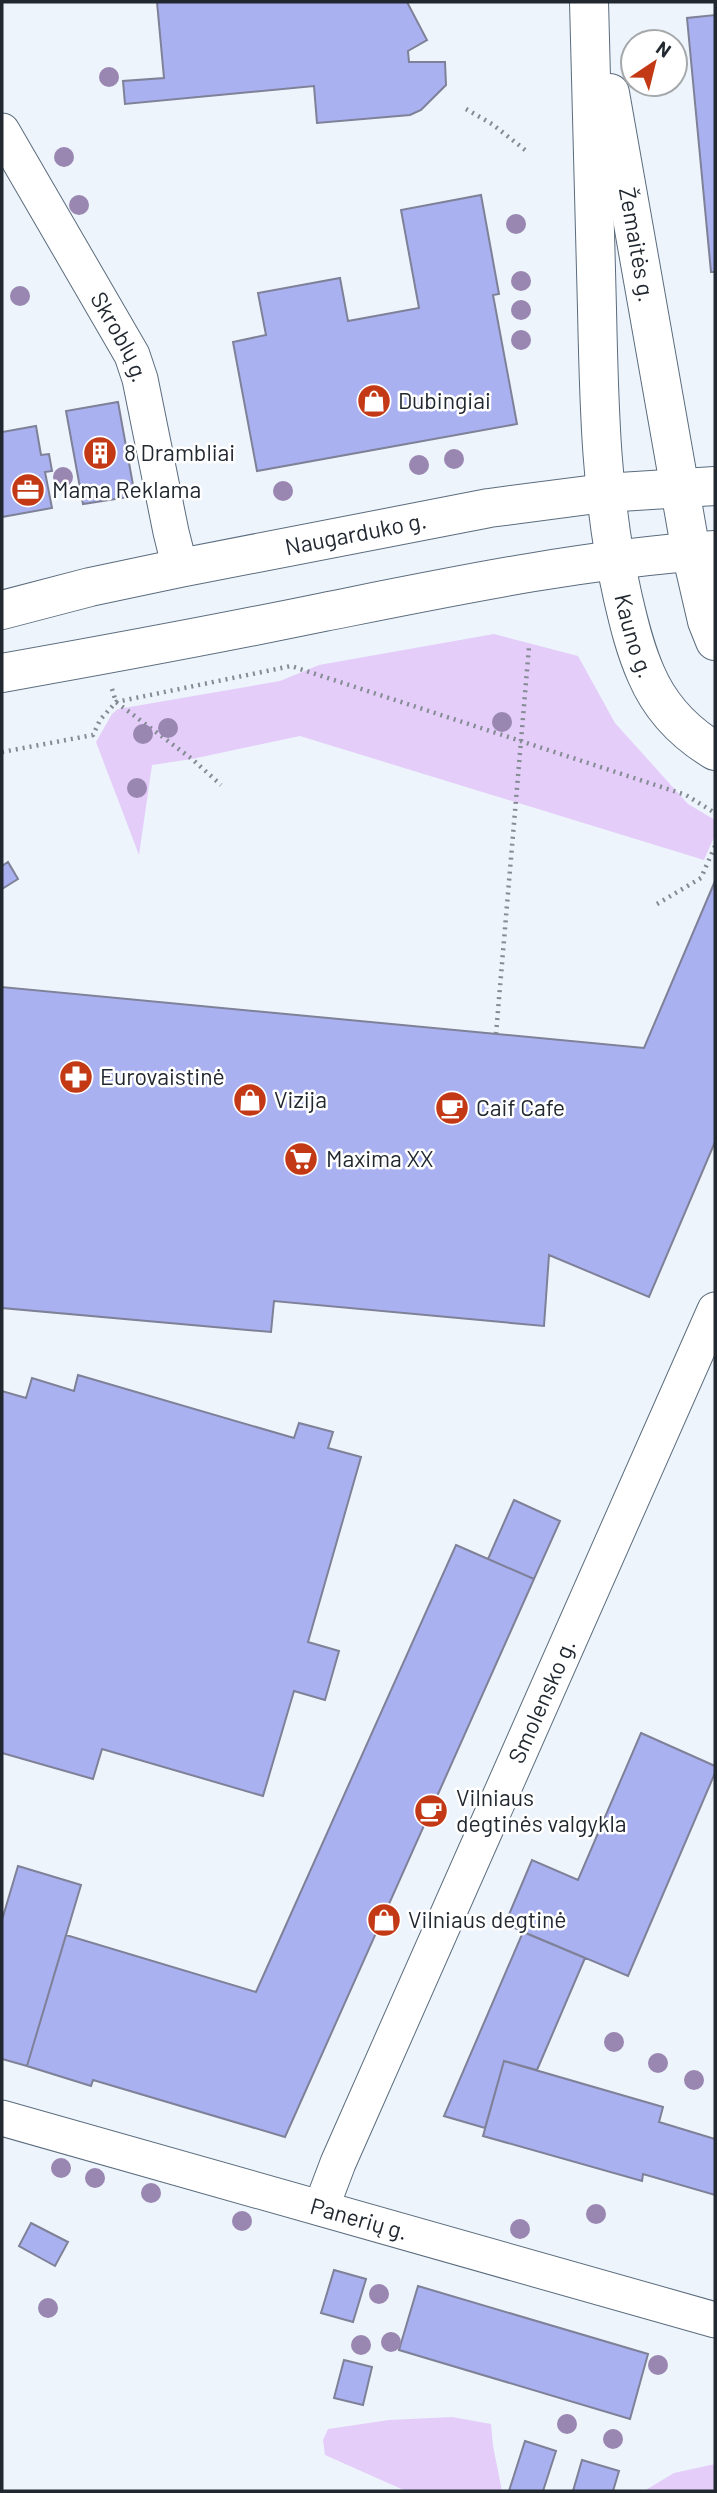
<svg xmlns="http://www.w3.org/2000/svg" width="717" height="2493" font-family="Barlow,sans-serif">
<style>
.green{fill:#e4cdf9}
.building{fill:#aab1f1;stroke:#7e8197;stroke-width:2}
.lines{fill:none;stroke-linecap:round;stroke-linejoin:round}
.minor-casing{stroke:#5b6c7d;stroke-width:37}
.secondary-casing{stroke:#5b6c7d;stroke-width:40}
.primary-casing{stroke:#5b6c7d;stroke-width:40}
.path{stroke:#848b93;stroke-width:4.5;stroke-dasharray:2 5;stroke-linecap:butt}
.minor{stroke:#fff;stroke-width:35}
.secondary{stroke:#fff;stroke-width:38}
.primary{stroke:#fff;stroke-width:38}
.tree{fill:#9986b1}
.labels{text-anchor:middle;stroke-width:5;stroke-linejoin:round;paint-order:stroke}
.street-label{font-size:23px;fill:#212830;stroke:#fff}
.poi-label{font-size:23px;fill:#212830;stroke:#fff;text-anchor:start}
</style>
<rect width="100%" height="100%" fill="#edf4fc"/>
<path class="green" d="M 494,634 L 578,656 L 615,723 L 688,804 L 715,820 L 715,835 L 704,860 L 300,736 L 192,759 L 152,765 L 139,855 L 96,742 L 112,714 L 118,709 L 280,681 L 319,665 Z
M 452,2417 L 491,2424 L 493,2446 L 502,2491 L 406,2491 L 325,2455 L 323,2440 L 328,2429 L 389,2420 Z
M 715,2464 L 715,2491 L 644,2491 L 674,2473 Z"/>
<path class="building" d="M 157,2 L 407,2 L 427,40 L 408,51 L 409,62 L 445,62 L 446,85 L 421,110 L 410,115 L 317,123 L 314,86 L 125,104 L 123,81 L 164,78 Z
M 715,15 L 715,272 L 711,272 L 687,18 Z
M 481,195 L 499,294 L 493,295 L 517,424 L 257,471 L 233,342 L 266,335 L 258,293 L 340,278 L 348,321 L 419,308 L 401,210 Z
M 118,402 L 135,496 L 83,504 L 66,411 Z
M 36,426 L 41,455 L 49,454 L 52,471 L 45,472 L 52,508 L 2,517 L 2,432 Z
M 8,862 L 18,879 L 2,889 L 2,866 Z
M 715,881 L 715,1142 L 649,1297 L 549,1255 L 544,1326 L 274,1301 L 271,1332 L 2,1308 L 2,987 L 644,1048 Z
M 78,1375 L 294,1438 L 299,1423 L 333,1432 L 328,1448 L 361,1457 L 308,1642 L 339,1651 L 325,1700 L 294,1691 L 263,1796 L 102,1749 L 93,1779 L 2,1753 L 2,1391 L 26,1398 L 32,1378 L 74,1391 Z
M 514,1500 L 560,1521 L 534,1579 L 488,1559 Z
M 456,1545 L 534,1579 L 285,2137 L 93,2080 L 91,2086 L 27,2066 L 66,1935 L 256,1992 Z
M 641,1733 L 715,1766 L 715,1773 L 628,1976 L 505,1924 L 532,1860 L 578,1880 Z
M 18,1866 L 81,1885 L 27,2066 L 2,2059 L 2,1920 Z
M 523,1932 L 585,1958 L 537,2070 L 504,2061 L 485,2128 L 444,2116 Z
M 504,2061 L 663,2107 L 659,2122 L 715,2139 L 715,2195 L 643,2174 L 642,2181 L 483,2136 Z
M 31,2223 L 68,2242 L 55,2266 L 19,2246 Z
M 334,2270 L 366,2279 L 353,2322 L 321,2313 Z
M 418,2286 L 648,2354 L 630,2419 L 399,2350 Z
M 344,2360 L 372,2367 L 363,2405 L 334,2398 Z
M 525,2441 L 556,2451 L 543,2491 L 509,2491 Z
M 582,2460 L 619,2471 L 613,2491 L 573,2491 Z"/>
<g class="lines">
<g class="minor-casing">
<g id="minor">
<path id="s1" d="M 2,131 L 132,355 L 140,379 L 171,532 L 180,568"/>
<path id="s2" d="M 2,2118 L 715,2320"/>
<path id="s3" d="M 321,2208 L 338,2163 L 715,1310"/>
</g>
</g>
<g class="secondary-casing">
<g id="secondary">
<path id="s4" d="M 2,610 L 90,587 L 180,568 L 489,508 L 604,493 L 715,486"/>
<path d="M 2,673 C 109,654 217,634 324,612 C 454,586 583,559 715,550"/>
</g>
</g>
<g class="primary-casing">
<g id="primary">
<path id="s5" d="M 589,2 C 592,104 594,206 597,309 C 599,406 601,502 623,598 C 629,624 635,649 646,674 C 660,707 685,733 715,751"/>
<path id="s6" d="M 610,93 L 691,552 L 707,621 L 715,641"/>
</g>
</g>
<path class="path" d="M 466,109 L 492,124 L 529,153
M 112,689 L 116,702 L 192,759 L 221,785
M 2,752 L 93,735 L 100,720 L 116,702 L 291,666 L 686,795 L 715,813
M 657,904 L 701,878 L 715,846
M 496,1034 L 529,647"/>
<use href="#minor" class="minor"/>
<use href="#secondary" class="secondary"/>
<use href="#primary" class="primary"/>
</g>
<g class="tree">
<circle cx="109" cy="77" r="10"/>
<circle cx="64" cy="157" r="10"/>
<circle cx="79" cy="205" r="10"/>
<circle cx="516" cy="224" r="10"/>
<circle cx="521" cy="281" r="10"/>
<circle cx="20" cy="296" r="10"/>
<circle cx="521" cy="310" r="10"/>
<circle cx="521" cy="340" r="10"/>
<circle cx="454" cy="459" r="10"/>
<circle cx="419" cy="465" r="10"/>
<circle cx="63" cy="477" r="10"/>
<circle cx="283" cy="491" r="10"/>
<circle cx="502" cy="722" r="10"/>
<circle cx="168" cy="728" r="10"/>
<circle cx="143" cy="734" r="10"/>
<circle cx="137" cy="788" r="10"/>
<circle cx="614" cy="2042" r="10"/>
<circle cx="658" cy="2063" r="10"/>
<circle cx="694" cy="2080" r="10"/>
<circle cx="61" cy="2168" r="10"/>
<circle cx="95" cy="2178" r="10"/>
<circle cx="151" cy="2193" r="10"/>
<circle cx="596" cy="2214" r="10"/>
<circle cx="242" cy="2221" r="10"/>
<circle cx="520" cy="2229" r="10"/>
<circle cx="379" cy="2294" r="10"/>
<circle cx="48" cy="2308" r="10"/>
<circle cx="391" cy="2342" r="10"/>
<circle cx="361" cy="2345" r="10"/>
<circle cx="658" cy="2365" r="10"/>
<circle cx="567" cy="2424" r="10"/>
<circle cx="613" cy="2439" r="10"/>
</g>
<defs>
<g id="shop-disc" transform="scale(1.75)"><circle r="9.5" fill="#c33916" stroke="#fff"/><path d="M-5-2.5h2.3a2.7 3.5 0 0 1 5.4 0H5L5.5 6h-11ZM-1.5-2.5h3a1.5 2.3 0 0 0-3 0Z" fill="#fff"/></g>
<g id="building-disc" transform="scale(1.75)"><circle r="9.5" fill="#c33916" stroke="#fff"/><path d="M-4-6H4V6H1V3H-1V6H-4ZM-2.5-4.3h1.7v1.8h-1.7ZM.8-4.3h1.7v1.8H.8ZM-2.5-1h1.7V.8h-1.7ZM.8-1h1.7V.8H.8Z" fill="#fff"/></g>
<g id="office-disc" transform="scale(1.75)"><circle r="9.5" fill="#c33916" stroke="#fff"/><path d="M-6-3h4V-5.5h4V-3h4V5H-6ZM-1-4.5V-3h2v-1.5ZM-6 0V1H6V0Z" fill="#fff"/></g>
<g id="pharmacy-disc" transform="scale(1.75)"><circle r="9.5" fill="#c33916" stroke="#fff"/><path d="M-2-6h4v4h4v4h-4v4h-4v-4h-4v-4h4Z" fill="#fff"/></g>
<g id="cafe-disc" transform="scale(1.75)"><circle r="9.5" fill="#c33916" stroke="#fff"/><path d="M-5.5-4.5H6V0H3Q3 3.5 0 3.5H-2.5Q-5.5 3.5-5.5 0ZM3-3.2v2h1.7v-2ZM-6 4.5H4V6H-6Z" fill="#fff"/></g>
<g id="supermarket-disc" transform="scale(1.75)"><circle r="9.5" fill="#c33916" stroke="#fff"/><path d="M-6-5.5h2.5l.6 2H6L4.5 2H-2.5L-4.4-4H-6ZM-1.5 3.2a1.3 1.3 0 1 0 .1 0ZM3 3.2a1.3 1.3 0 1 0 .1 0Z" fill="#fff"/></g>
</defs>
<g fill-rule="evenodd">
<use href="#shop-disc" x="374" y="401"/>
<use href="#building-disc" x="100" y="453"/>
<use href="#office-disc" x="28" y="490"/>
<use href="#pharmacy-disc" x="76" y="1077"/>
<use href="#shop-disc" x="250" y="1100"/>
<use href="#cafe-disc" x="452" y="1108"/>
<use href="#supermarket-disc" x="301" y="1159"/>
<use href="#cafe-disc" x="431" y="1811"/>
<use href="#shop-disc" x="384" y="1920"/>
</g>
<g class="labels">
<g class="street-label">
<text dy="8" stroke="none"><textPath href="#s6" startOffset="154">Žemaitės g.</textPath></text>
<text dy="8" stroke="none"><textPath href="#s1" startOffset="238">Skroblų g.</textPath></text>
<text dy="8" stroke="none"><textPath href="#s4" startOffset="362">Naugarduko g.</textPath></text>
<text dy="8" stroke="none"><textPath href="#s5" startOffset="637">Kauno g.</textPath></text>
<text dy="8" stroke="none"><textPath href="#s3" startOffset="553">Smolensko g.</textPath></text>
<text dy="8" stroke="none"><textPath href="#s2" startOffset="371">Panerių g.</textPath></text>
</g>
<g class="poi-label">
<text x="398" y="409">Dubingiai</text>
<text x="124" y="461">8 Drambliai</text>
<text x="52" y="498">Mama Reklama</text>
<text x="100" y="1085">Eurovaistinė</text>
<text x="274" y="1108">Vizija</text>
<text x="476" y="1116">Caif Cafe</text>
<text x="326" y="1167">Maxima XX</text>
<text x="456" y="1806">Vilniaus<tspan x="456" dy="26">degtinės valgykla</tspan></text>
<text x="408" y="1928">Vilniaus degtinė</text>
</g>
</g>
<rect width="717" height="2493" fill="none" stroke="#212830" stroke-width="7"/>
<g transform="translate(654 63) rotate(35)"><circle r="33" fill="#ffffff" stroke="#a6a9ac" stroke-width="2"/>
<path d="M0-5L12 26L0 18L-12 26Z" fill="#c33916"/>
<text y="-10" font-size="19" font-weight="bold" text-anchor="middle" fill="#212830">N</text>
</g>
</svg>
